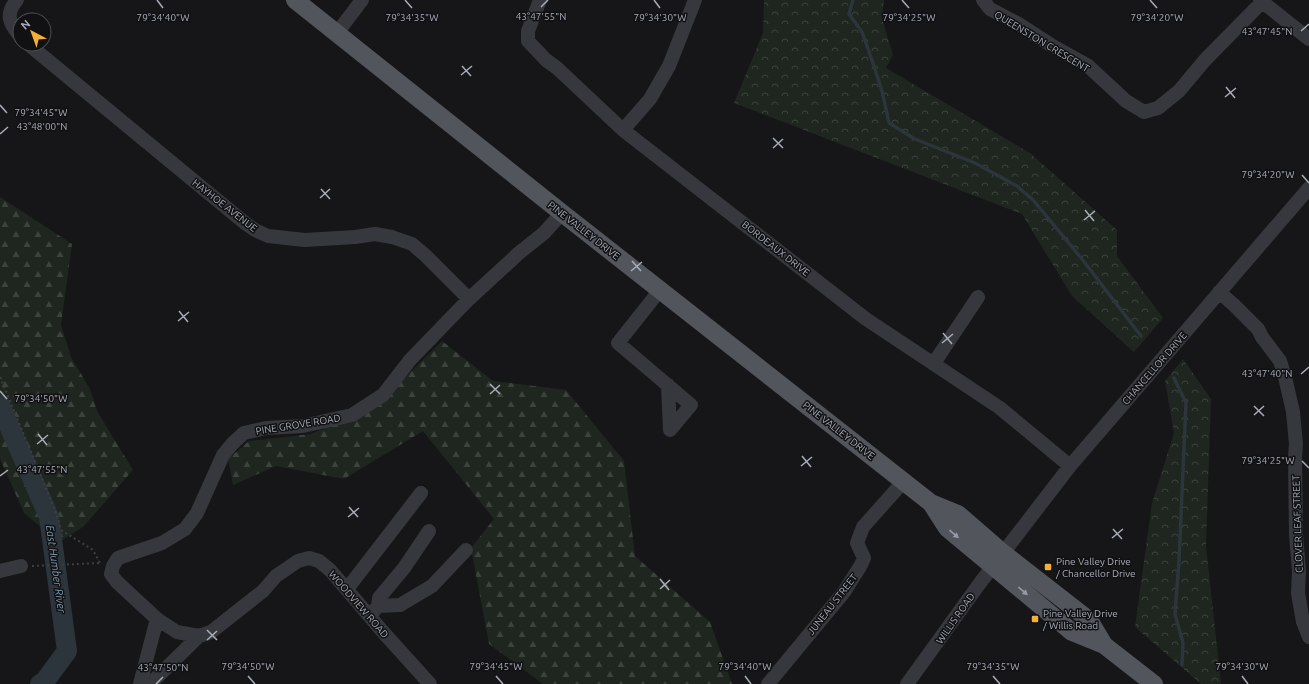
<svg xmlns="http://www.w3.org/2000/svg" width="1309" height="684" font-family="Ubuntu,sans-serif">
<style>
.forest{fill:url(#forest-firs)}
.park{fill:url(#park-crowns)}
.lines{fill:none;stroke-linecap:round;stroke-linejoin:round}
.stream{stroke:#2c353c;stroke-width:3.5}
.river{stroke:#2c353c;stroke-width:20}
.path{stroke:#3d3f44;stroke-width:2;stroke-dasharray:2 3;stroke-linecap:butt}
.minor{stroke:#37383d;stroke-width:14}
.major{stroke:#53555c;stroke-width:18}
.oneway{fill:#979ba6}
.ticks{fill:none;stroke:#a8adb8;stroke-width:1.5}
.poi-dot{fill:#f2b134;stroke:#111113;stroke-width:1.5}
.labels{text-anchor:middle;stroke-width:3;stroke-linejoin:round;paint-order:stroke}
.street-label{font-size:10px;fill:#a8adb8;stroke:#111113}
.poi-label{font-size:10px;fill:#a8adb8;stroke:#111113;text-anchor:start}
.water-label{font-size:11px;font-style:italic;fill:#7f9bb3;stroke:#111113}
.ticks-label{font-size:10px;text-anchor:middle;fill:#a8adb8;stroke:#111113;stroke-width:3;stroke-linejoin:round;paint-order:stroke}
</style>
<defs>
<pattern id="forest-firs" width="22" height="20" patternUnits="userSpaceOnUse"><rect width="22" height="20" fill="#1e261f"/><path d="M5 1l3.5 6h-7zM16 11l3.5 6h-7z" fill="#3c433d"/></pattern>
<pattern id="park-crowns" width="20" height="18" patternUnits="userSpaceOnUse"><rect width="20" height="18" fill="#1e261f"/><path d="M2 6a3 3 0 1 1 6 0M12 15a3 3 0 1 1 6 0" fill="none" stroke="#3c433d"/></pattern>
</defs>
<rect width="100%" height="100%" fill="#161618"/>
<path class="forest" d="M 0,197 L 72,244 L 61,325 L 71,357 L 90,389 L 97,411 L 133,470 L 83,527 L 59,542 L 24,513 L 0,459 Z
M 442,341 L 493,381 L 566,390 L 624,461 L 635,556 L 710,622 L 732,684 L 543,684 L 489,644 L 471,548 L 494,519 L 423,431 L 344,479 L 276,466 L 233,485 L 228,459 L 249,441 L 311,434 L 377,405 Z"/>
<path class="park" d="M 764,0 L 884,0 L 882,18 L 893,55 L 886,68 L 1030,153 L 1117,230 L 1117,256 L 1163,318 L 1134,352 L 1072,296 L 1022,214 L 734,103 L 763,33 Z
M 1183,359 L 1211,399 L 1206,546 L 1221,684 L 1201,684 L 1135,627 L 1152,503 L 1174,433 L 1165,381 Z"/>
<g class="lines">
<path class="stream" d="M 853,0 L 849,14 L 862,32 L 874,66 L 882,91 L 889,123 L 915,139 L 975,163 L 1017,186 L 1033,200 L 1082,259 L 1141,336
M 1174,378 L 1186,403 L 1179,561 L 1175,614 L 1183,643 L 1182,665"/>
<path class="river" d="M 0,405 L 49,517 L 67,651 L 45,681 L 40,684"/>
<path class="path" d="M 0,377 L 55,510 L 61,530 L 93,550 L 100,563
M 32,566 L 100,563"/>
<path class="minor" d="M 17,0 C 5,14 9,23 20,36
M 540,0 L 528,31 L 528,41 L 546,60 L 557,68 L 623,130 L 866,319 L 1000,408 L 1070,466
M 983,0 L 990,9 L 1017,23 L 1051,45 L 1087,65 L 1126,101 L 1144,112 L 1158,108 L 1179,91 L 1205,60 L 1262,2
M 1260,0 L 1309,39
M 337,33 L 362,0
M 28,44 L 245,223 L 255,230 L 268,236 L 305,240 L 355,237 L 375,234 L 392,237 L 412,244 L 425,255 L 469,299
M 623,130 L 650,99 L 669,66 L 695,0
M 660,290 L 618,343 L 691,405 L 670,430 L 668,385
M 1219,292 L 1234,305 L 1258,329 L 1262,337 L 1280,361 L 1285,377 L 1293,412 L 1296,444 L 1295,458 L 1296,534 L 1299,571 L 1298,593 L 1303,622 L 1309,637
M 934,363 L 978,297
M 0,571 L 21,566
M 347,589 L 421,493
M 378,606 L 400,605 L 432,586 L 466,550
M 373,612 L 378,606 L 379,598 L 404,568 L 429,531
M 140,684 L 157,619
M 150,684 L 199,636
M 430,684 L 383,632 L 330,570 L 319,561 L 309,558 L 298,561 L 276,576 L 263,591 L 211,632 L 199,636 L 177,632 L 157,619 L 117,582 L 111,574 L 113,566 L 118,558 L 162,543 L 185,529 L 197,513 L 223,455 L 233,443 L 244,433 L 266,428 L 303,426 L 352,415 L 383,395 L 410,360 L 469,299 L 519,253 L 544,233 L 562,213
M 768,684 L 844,592 L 861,565 L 864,558 L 857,543 L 863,527 L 904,481
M 907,684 L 980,583 L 1070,466 L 1309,188"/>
<path class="major" d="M 295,0 L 562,213 L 931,503 L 958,514 L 1003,553 L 1089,620 L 1104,645
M 931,503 L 947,528 L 1072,632 L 1104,645 L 1154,684"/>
</g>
<defs><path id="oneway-solid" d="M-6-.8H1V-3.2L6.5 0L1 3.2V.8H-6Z"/></defs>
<g class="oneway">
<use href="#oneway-solid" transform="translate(954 534) rotate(40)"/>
<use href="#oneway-solid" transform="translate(1023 591) rotate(40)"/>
</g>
<path class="ticks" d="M 157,0 L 163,8M 405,0 L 412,8M 654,0 L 660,8M 902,0 L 909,8M 1150,0 L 1157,8M 541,7 L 548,0M 1301,31 L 1309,24M 462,66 L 471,76M 461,75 L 472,66M 1226,87 L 1235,98M 1225,97 L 1236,88M 0,105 L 7,113M 0,134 L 8,127M 773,138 L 783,148M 773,148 L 783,139M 1302,175 L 1309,183M 321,189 L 330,199M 320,198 L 330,189M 1085,210 L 1094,221M 1084,220 L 1095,211M 632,261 L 641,271M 631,271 L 642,262M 179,311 L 188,322M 178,321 L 189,312M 943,333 L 952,344M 942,343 L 953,334M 1301,374 L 1309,367M 490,384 L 500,394M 0,391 L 7,399M 490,394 L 500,385M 1254,406 L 1264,416M 1254,415 L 1264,406M 38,434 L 47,445M 37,444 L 48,435M 802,456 L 811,467M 1302,461 L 1309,468M 801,466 L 812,457M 0,476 L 8,470M 349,507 L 358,517M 348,517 L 359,508M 1113,529 L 1122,539M 1112,538 L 1123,529M 660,579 L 669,590M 660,589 L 670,580M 207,630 L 217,640M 207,640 L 217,631M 248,676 L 255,684M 496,676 L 503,684M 745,676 L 751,684M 993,676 L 1000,684M 1242,676 L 1248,684M 156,684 L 163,677"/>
<g class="poi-dot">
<rect x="1044" y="563" width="8" height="8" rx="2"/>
<rect x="1031" y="615" width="8" height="8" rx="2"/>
</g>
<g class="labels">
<g class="street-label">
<text transform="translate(1042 41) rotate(31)" y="4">QUEENSTON CRESCENT</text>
<text transform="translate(225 205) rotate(38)" y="4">HAYHOE AVENUE</text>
<text transform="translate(584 230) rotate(38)" y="4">PINE VALLEY DRIVE</text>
<text transform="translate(776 248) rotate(38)" y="4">BORDEAUX DRIVE</text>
<text transform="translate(1154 368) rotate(-49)" y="4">CHANCELLOR DRIVE</text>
<text transform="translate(298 424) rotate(-9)" y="4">PINE GROVE ROAD</text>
<text transform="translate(839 430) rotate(38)" y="4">PINE VALLEY DRIVE</text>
<text transform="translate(1297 524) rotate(-92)" y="4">CLOVER LEAF STREET</text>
<text transform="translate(359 604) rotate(49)" y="4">WOODVIEW ROAD</text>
<text transform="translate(832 604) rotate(-52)" y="4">JUNEAU STREET</text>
<text transform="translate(955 618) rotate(-55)" y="4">WILLIS ROAD</text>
</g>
<g class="poi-label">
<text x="1056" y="565">Pine Valley Drive<tspan x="1056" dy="12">/ Chancellor Drive</tspan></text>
<text x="1043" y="617">Pine Valley Drive<tspan x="1043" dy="12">/ Willis Road</tspan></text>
</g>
<g class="water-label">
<text transform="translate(56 569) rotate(82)" y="4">East Humber River</text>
</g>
</g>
<g class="ticks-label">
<text x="541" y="20">43°47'55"N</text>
<text x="1157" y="21">79°34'20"W</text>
<text x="163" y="21">79°34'40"W</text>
<text x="412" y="21">79°34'35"W</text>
<text x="660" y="21">79°34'30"W</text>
<text x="909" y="21">79°34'25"W</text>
<text x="1267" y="35">43°47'45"N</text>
<text x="41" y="116">79°34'45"W</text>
<text x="42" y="130">43°48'00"N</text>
<text x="1268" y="178">79°34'20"W</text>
<text x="1267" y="377">43°47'40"N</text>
<text x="41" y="402">79°34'50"W</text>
<text x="1268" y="464">79°34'25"W</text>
<text x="42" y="473">43°47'55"N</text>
<text x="248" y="670">79°34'50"W</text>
<text x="496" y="670">79°34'45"W</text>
<text x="745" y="670">79°34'40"W</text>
<text x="993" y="670">79°34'35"W</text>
<text x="1242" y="670">79°34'30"W</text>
<text x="163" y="671">43°47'50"N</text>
</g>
<g transform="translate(32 32) rotate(319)"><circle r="19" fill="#111113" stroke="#4d4f55"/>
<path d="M0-3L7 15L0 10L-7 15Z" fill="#f2b134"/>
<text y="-6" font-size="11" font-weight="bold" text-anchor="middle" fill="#a8adb8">N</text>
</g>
</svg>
